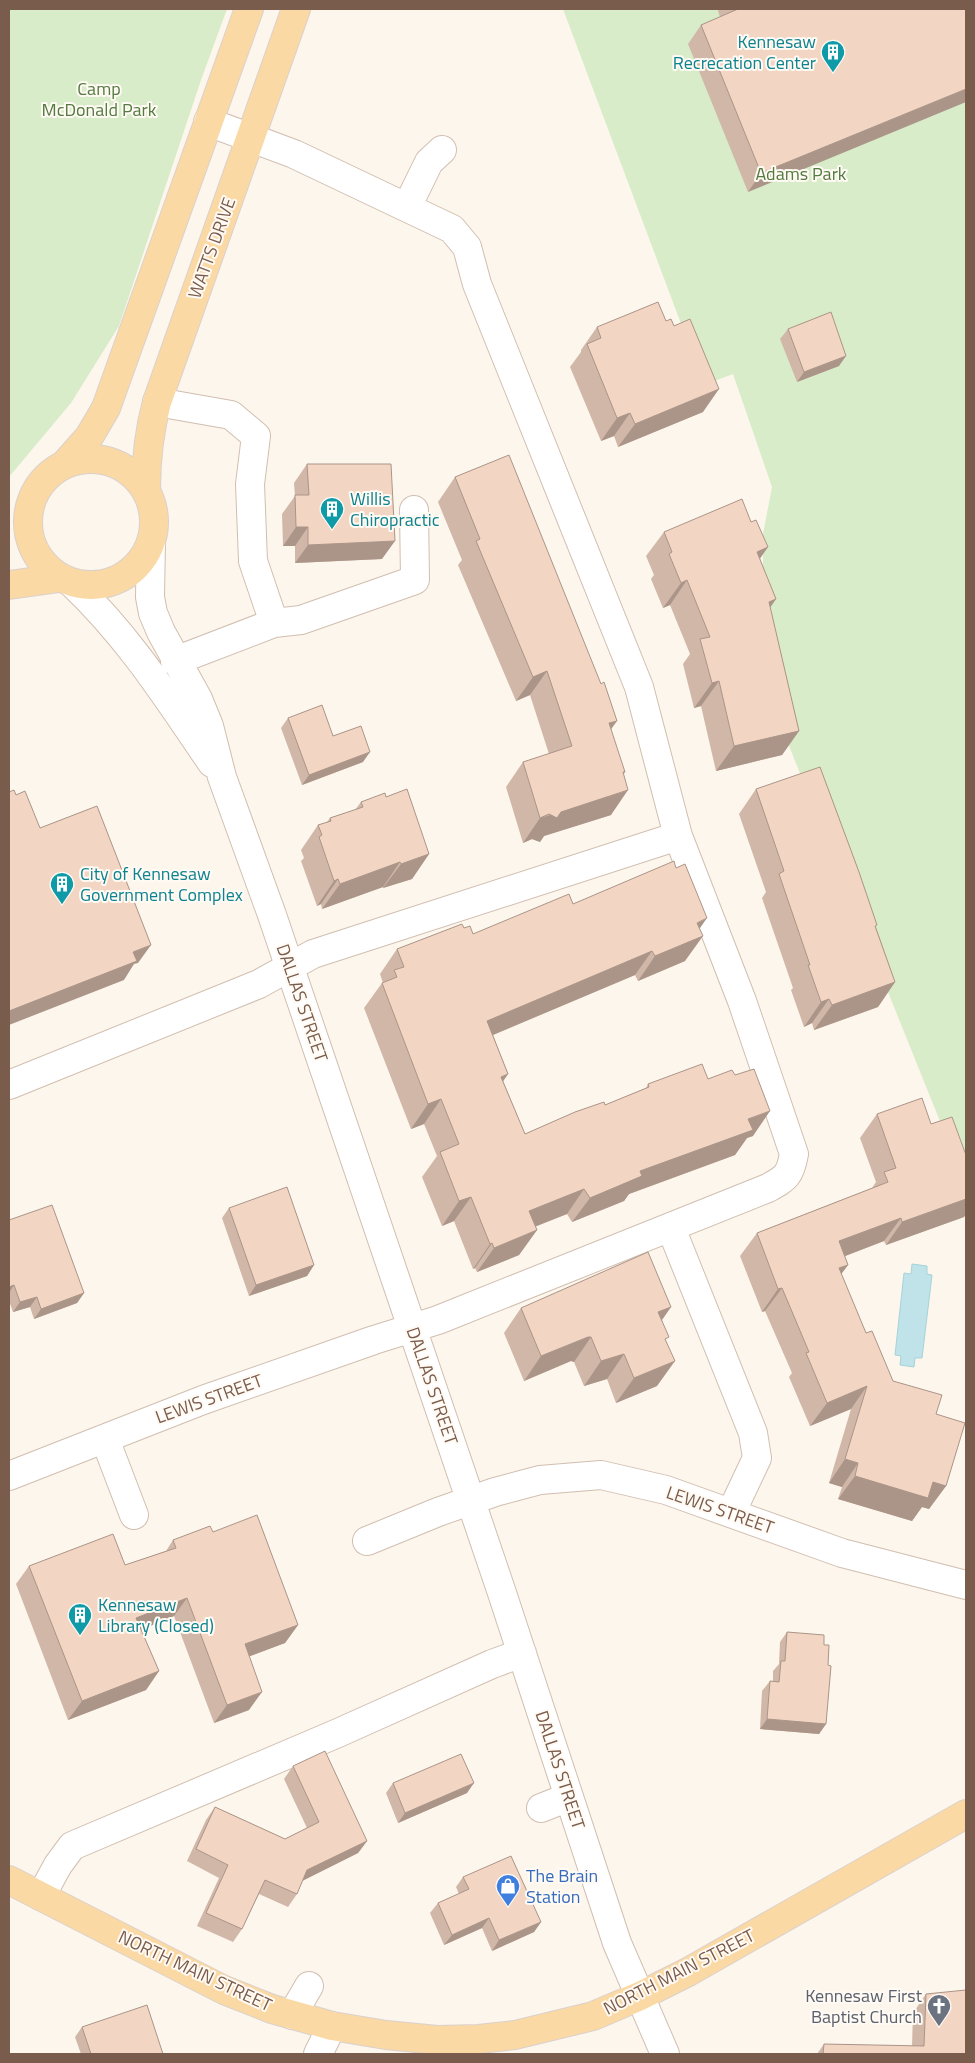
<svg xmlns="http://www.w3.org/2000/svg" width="975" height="2063" font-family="'Titillium Web',sans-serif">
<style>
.green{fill:#d8ecc9}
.water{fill:#bfe3e8;stroke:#a5d3da}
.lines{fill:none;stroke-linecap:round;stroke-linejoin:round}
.minor-casing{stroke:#d1beb0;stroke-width:30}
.major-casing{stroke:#dad1cd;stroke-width:30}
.minor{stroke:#fff;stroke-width:28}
.major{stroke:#fbd9a5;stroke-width:28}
.wall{fill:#d1b7a8}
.shaded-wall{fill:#aa9588}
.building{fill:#f3d5c3;stroke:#aa9588}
.labels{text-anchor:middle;stroke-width:4;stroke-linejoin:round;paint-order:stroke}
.culture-label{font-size:18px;fill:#0d838f;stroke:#fffaf3;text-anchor:start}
.park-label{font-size:18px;fill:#537a41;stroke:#fffaf3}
.street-label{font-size:18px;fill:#7a5c4d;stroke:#fffaf3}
.shop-label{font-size:18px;fill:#366cbe;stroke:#fffaf3;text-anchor:start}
.worship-label{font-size:18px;fill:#5b616d;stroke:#fffaf3;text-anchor:end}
</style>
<rect width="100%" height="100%" fill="#fdf6ec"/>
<path class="green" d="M 9,9 L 227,9 L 201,80 L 119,326 L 71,403 L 9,477 Z
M 563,9 L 966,9 L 966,1186 L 775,711 L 763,627 L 763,534 L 772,487 L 733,374 L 704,385 Z"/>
<path class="water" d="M 912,1264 L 927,1266 L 927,1274 L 932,1275 L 922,1358 L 915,1358 L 914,1367 L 900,1365 L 901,1356 L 895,1355 L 904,1273 L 911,1274 Z"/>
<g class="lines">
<g class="minor-casing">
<path id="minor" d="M 407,207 L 429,162 L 442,150
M 157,402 L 231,415 L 256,436 L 250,484 L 253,561 L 274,623 L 175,661
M 151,542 L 150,597 L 153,613 L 161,632 L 198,699 L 209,726 L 222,777 L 272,915 L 502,1593 L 617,1943 L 665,2054
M 72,583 C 130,638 168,699 212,763
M 274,623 L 301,620 L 415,580 L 414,510
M 9,1085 L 259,984 L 313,954 L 678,836
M 671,1228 L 753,1433 L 757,1458 L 731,1513
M 105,1439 L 134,1515
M 9,1476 L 203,1400 L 374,1340 L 438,1320 L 768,1188 C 786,1178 790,1176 794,1154 L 742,1001 L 678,836 L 639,687 L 477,284 L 467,247 L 452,229 L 294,154 L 208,122
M 367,1541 L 438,1512 L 495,1492 L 540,1480 L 601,1475 L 666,1490 L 842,1553 L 966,1585
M 541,1808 L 569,1797
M 41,1896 L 58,1865 L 72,1846 L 338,1733 L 492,1664 L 522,1653
M 292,2015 L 309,1986
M 318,2054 L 332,2026"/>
</g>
<g class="major-casing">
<path id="major" d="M28 522a63 63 0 1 1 126 0a63 63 0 1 1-126 0Z
M 65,464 L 89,437 L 106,408 L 249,9
M 146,490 C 146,459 149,431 157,402 L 296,9
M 9,585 L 59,578
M 9,1880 L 224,1990 L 272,2009 L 332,2026 L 386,2035 L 437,2040 L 479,2039 L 515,2035 L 593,2016 L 640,1996 L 688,1972 L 966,1814"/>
</g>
<use href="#minor" class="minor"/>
<use href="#major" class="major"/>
</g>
<path class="wall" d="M 719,9 L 966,9 L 748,192 L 688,44 L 701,25 L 720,17 L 718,11 Z
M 597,327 L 703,412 L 618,447 L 614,436 L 601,441 L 570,367 L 581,352 L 581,350 Z
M 788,329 L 839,366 L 797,382 L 780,339 Z
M 307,464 L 382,559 L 295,563 L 295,546 L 283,546 L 282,514 L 295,496 L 294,483 Z
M 455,477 L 611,729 L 623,774 L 611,815 L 544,836 L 540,842 L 532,839 L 523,843 L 506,787 L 523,762 L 549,754 L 530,695 L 516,701 L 458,565 L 462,560 L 438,502 Z
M 751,522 L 768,547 L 760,559 L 776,599 L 770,607 L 799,731 L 782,755 L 716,771 L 701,706 L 694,708 L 683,664 L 690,654 L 670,605 L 663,608 L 651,579 L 654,575 L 646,556 L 664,532 Z
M 288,718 L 333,736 L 363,762 L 302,785 L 281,728 Z
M 756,789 L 876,927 L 895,982 L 878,1007 L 814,1030 L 812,1023 L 804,1027 L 791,990 L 793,988 L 762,898 L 766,892 L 739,814 Z
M 386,797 L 429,854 L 412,879 L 383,888 L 383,887 L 322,909 L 321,904 L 317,906 L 301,861 L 304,858 L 301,850 L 318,825 L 327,822 L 330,818 L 355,810 L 361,802 Z
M 573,904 L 700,929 L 685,961 L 638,981 L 635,975 L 493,1035 L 508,1074 L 503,1081 L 525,1134 L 605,1105 L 646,1088 L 648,1084 L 708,1079 L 753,1136 L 747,1138 L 735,1155 L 629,1194 L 624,1201 L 572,1222 L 567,1214 L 535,1226 L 537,1230 L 519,1255 L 477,1272 L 475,1268 L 473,1269 L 454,1221 L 442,1226 L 422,1177 L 437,1156 L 424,1124 L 411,1129 L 364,1008 L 382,983 L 383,983 L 380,974 L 397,949 L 464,928 L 473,934 Z
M 877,1114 L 931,1124 L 966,1155 L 966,1214 L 964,1217 L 886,1245 L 884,1241 L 845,1256 L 848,1265 L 841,1274 L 866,1333 L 893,1381 L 936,1414 L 946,1486 L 929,1509 L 922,1507 L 912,1521 L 838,1499 L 842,1487 L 829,1483 L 851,1409 L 810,1426 L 789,1377 L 792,1373 L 765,1311 L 762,1312 L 740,1256 L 757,1233 L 872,1188 L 876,1182 L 860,1138 Z
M 229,1208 L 314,1265 L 307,1276 L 249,1296 L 222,1218 Z
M 9,1220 L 84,1293 L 77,1303 L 34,1319 L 30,1307 L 13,1312 L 9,1301 Z
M 671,1307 L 662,1320 L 666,1342 L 657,1386 L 616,1403 L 607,1379 L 584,1386 L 574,1362 L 571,1361 L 524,1381 L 504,1333 L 521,1308 Z
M 213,1532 L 298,1625 L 285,1643 L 249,1656 L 249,1710 L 214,1723 L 174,1616 L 141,1630 L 159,1671 L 146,1690 L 68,1720 L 16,1584 L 29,1566 L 125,1565 L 166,1551 L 173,1540 Z
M 787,1632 L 824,1645 L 828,1665 L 826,1724 L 819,1734 L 760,1729 L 762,1691 L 770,1681 L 773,1681 L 773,1671 L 779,1664 L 780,1642 Z
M 293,1766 L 367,1841 L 358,1853 L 302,1881 L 297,1894 L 288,1907 L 259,1894 L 242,1929 L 233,1942 L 197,1926 L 219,1878 L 187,1861 L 206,1820 L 215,1807 L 285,1839 L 307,1828 L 284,1779 Z
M 393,1783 L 467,1793 L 398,1823 L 386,1793 Z
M 463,1877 L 541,1922 L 534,1932 L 492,1951 L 482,1928 L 444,1945 L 430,1913 L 438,1903 L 459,1894 L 456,1887 Z
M 926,1994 L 966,2054 L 817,2054 L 824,2044 L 912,2046 L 913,2013 Z
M 82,2027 L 163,2054 L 81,2054 L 75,2037 Z"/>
<path class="shaded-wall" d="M 966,89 L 966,102 L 748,192 L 761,173 Z
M 846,356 L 839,366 L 797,382 L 804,372 Z
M 719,389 L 703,412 L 618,447 L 635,424 Z
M 630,413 L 614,436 L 601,441 L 617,418 Z
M 296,527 L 308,527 L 295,546 L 283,546 Z
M 395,541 L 382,559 L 295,563 L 308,545 Z
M 768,547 L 750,572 L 757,552 Z
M 687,580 L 670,605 L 663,608 L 681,583 Z
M 776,599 L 759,624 L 769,602 Z
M 547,671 L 530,695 L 516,701 L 533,677 Z
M 719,681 L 701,706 L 694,708 L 712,683 Z
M 617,721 L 599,746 L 609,723 Z
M 799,731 L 782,755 L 716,771 L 734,746 Z
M 370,752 L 363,762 L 302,785 L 309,775 Z
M 623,772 L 625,772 L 608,797 L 628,790 L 611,815 L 544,836 L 540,842 L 532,839 L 523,843 L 540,818 L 561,812 Z
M 429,854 L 412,879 L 383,888 L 401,864 Z
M 400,862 L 383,887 L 322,909 L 340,884 Z
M 338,879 L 321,904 L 317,906 L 334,881 Z
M 707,918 L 691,941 L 703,936 L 685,961 L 638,981 L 655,956 L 697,923 Z
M 151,945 L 138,963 L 134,964 L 124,980 L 9,1025 L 9,1011 L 133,952 Z
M 652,951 L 635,975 L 469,1045 L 487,1021 Z
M 895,982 L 878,1007 L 814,1030 L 832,1005 Z
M 829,999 L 812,1023 L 804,1027 L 821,1002 Z
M 508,1074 L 491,1099 L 501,1077 Z
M 441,1099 L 424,1124 L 411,1129 L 428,1104 Z
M 770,1111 L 753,1136 L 747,1138 L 735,1155 L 629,1194 L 624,1201 L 572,1222 L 590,1198 L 640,1171 L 748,1119 Z
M 584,1189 L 567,1214 L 512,1236 L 529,1211 Z
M 471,1197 L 454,1221 L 442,1226 L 459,1201 Z
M 966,1199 L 966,1214 L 964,1217 L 886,1245 L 902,1222 Z
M 901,1218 L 884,1241 L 822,1265 L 839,1241 Z
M 537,1230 L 519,1255 L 477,1272 L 494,1248 Z
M 492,1243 L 475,1268 L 473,1269 L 490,1244 Z
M 314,1265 L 307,1276 L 249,1296 L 256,1285 Z
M 848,1265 L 831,1288 L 839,1268 Z
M 14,1285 L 9,1293 L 9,1287 Z
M 782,1288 L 765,1311 L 762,1312 L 778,1289 Z
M 84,1293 L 77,1303 L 34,1319 L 41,1309 Z
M 37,1297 L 30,1307 L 13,1312 L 20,1302 Z
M 671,1307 L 654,1331 L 658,1312 Z
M 588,1337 L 591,1337 L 574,1362 L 571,1361 L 524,1381 L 541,1356 Z
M 624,1354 L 607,1379 L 584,1386 L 601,1361 Z
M 675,1361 L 657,1386 L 616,1403 L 634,1378 Z
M 867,1386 L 851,1409 L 810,1426 L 827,1403 Z
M 845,1459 L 858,1463 L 842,1487 L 829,1483 Z
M 855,1476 L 933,1482 L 946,1486 L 929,1509 L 922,1507 L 912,1521 L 838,1499 Z
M 187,1598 L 174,1616 L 123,1637 L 136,1618 Z
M 298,1625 L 285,1643 L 232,1663 L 245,1644 Z
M 159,1671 L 146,1690 L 68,1720 L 82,1701 Z
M 262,1692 L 249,1710 L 214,1723 L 227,1705 Z
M 767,1719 L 826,1724 L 819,1734 L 760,1729 Z
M 474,1783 L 467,1793 L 398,1823 L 405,1813 Z
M 367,1841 L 358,1853 L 298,1883 L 307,1870 Z
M 489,1918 L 482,1928 L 444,1945 L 452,1935 Z
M 541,1922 L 534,1932 L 492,1951 L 499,1940 Z"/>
<path class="building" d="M 738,9 L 966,9 L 966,89 L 761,173 L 701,25 Z
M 658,302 L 666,321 L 671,319 L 674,326 L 690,319 L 719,389 L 635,424 L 630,413 L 617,418 L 587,344 L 601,338 L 597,327 Z
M 831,312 L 846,356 L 804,372 L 788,329 Z
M 509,455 L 601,684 L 604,682 L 617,721 L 609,723 L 625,772 L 623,772 L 628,790 L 561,812 L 557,818 L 549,814 L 540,818 L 523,762 L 572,746 L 547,671 L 533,677 L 476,541 L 480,539 L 455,477 Z
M 307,464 L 391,464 L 395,541 L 308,545 L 308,527 L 296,527 L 295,495 L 309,495 Z
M 742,499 L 751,522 L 756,520 L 768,547 L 757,552 L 776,599 L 769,602 L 799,731 L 734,746 L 719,681 L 712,683 L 700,639 L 710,637 L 687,580 L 681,583 L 669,554 L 672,552 L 664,532 Z
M 322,705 L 333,736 L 361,726 L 370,752 L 309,775 L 288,718 Z
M 820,767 L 859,872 L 877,925 L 875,926 L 895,982 L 832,1005 L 829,999 L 821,1002 L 808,965 L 810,965 L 779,874 L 784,871 L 756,789 Z
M 407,789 L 429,854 L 401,864 L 400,862 L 340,884 L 338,879 L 334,881 L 319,837 L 322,835 L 318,825 L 331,821 L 330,818 L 363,807 L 361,802 L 385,793 L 386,797 Z
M 14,790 L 16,795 L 25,791 L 40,828 L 97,806 L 151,945 L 133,952 L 137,961 L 9,1011 L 9,792 Z
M 674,861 L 676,868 L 685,864 L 707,918 L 697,923 L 703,936 L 655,956 L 652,951 L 487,1021 L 508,1074 L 501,1077 L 525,1134 L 575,1112 L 604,1102 L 605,1105 L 649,1087 L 648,1084 L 702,1064 L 708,1079 L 732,1070 L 735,1075 L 754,1069 L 770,1111 L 748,1119 L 753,1130 L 640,1171 L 642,1176 L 590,1198 L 584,1189 L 529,1211 L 537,1230 L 494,1248 L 492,1243 L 490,1244 L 471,1197 L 459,1201 L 440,1152 L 459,1144 L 441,1099 L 428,1104 L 382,983 L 397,977 L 394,970 L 404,967 L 397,949 L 462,924 L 464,928 L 470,926 L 473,934 L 569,894 L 573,904 Z
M 922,1098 L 931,1124 L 952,1117 L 966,1155 L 966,1199 L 902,1222 L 901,1218 L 839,1241 L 848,1265 L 839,1268 L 866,1333 L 872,1331 L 893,1381 L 942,1395 L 936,1414 L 965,1423 L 946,1486 L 933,1482 L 928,1498 L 855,1476 L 858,1463 L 845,1459 L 867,1386 L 827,1403 L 806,1353 L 809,1352 L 782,1288 L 778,1289 L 757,1233 L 888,1182 L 884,1172 L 896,1168 L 877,1114 Z
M 287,1187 L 314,1265 L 256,1285 L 229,1208 Z
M 52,1205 L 84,1293 L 41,1309 L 37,1297 L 20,1302 L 14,1285 L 9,1287 L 9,1220 Z
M 648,1252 L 671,1307 L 658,1312 L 669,1337 L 665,1339 L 675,1361 L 634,1378 L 624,1354 L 601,1361 L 591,1337 L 588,1337 L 541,1356 L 521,1308 Z
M 257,1515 L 298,1625 L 245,1644 L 262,1692 L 227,1705 L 187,1598 L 136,1618 L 159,1671 L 82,1701 L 29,1566 L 113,1534 L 125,1565 L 176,1548 L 173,1540 L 210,1526 L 213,1532 Z
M 787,1632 L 824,1635 L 824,1645 L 829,1645 L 828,1665 L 831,1666 L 826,1724 L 767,1719 L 770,1681 L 779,1682 L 781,1661 L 785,1661 Z
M 325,1751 L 367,1841 L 307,1870 L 297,1894 L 265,1880 L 242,1929 L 206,1913 L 228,1865 L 196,1849 L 215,1807 L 285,1839 L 319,1822 L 293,1766 Z
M 461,1754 L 474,1783 L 405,1813 L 393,1783 Z
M 511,1856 L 541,1922 L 499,1940 L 489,1918 L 452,1935 L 438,1903 L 469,1889 L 463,1877 Z
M 966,1990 L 966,2054 L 823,2054 L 824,2044 L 924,2046 L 926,1994 Z
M 147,2005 L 163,2054 L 91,2054 L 82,2027 Z"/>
<defs>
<g id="building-pin" transform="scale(1.25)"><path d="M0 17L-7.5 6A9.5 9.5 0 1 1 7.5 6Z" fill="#0f9aa8" stroke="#fffaf3"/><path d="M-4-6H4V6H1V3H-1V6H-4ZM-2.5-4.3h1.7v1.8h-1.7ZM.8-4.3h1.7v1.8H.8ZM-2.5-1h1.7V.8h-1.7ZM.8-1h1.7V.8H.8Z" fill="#fff"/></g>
<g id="shop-pin" transform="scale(1.25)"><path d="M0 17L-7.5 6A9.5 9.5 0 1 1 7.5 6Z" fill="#3f7fe0" stroke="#fffaf3"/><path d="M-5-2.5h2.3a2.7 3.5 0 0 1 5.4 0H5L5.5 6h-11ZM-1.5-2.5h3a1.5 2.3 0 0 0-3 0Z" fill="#fff"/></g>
<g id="church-pin" transform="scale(1.25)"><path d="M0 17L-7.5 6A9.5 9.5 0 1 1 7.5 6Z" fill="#6b7280" stroke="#fffaf3"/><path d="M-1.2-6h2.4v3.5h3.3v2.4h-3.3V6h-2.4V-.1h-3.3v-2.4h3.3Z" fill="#fff"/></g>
</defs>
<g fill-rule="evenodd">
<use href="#building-pin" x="833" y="52"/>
<use href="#building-pin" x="332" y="509"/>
<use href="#building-pin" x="62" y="884"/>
<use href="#building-pin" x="80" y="1615"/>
<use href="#shop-pin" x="508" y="1886"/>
<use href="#church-pin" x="939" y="2006"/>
</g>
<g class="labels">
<g class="culture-label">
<text x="816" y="48" text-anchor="end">Kennesaw<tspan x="816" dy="21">Recrecation Center</tspan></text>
<text x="350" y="505">Willis<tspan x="350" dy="21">Chiropractic</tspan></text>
<text x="80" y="880">City of Kennesaw<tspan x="80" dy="21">Government Complex</tspan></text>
<text x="98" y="1611">Kennesaw<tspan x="98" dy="21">Library (Closed)</tspan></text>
</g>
<g class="park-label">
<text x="99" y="95">Camp<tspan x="99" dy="21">McDonald Park</tspan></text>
<text x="801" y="180">Adams Park</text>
</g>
<g class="street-label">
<text transform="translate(212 248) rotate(-70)" y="6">WATTS DRIVE</text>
<text transform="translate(302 1003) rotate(71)" y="6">DALLAS STREET</text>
<text transform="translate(432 1386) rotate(71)" y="6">DALLAS STREET</text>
<text transform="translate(209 1399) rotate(-20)" y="6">LEWIS STREET</text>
<text transform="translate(720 1510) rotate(19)" y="6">LEWIS STREET</text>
<text transform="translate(560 1770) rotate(72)" y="6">DALLAS STREET</text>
<text transform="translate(195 1971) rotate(25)" y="6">NORTH MAIN STREET</text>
<text transform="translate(679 1972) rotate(-27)" y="6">NORTH MAIN STREET</text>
</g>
<g class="shop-label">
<text x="526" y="1882">The Brain<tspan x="526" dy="21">Station</tspan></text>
</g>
<g class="worship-label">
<text x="922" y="2002">Kennesaw First<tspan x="922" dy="21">Baptist Church</tspan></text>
</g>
</g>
<rect width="975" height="2063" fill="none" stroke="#7a5c4d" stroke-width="20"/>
</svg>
